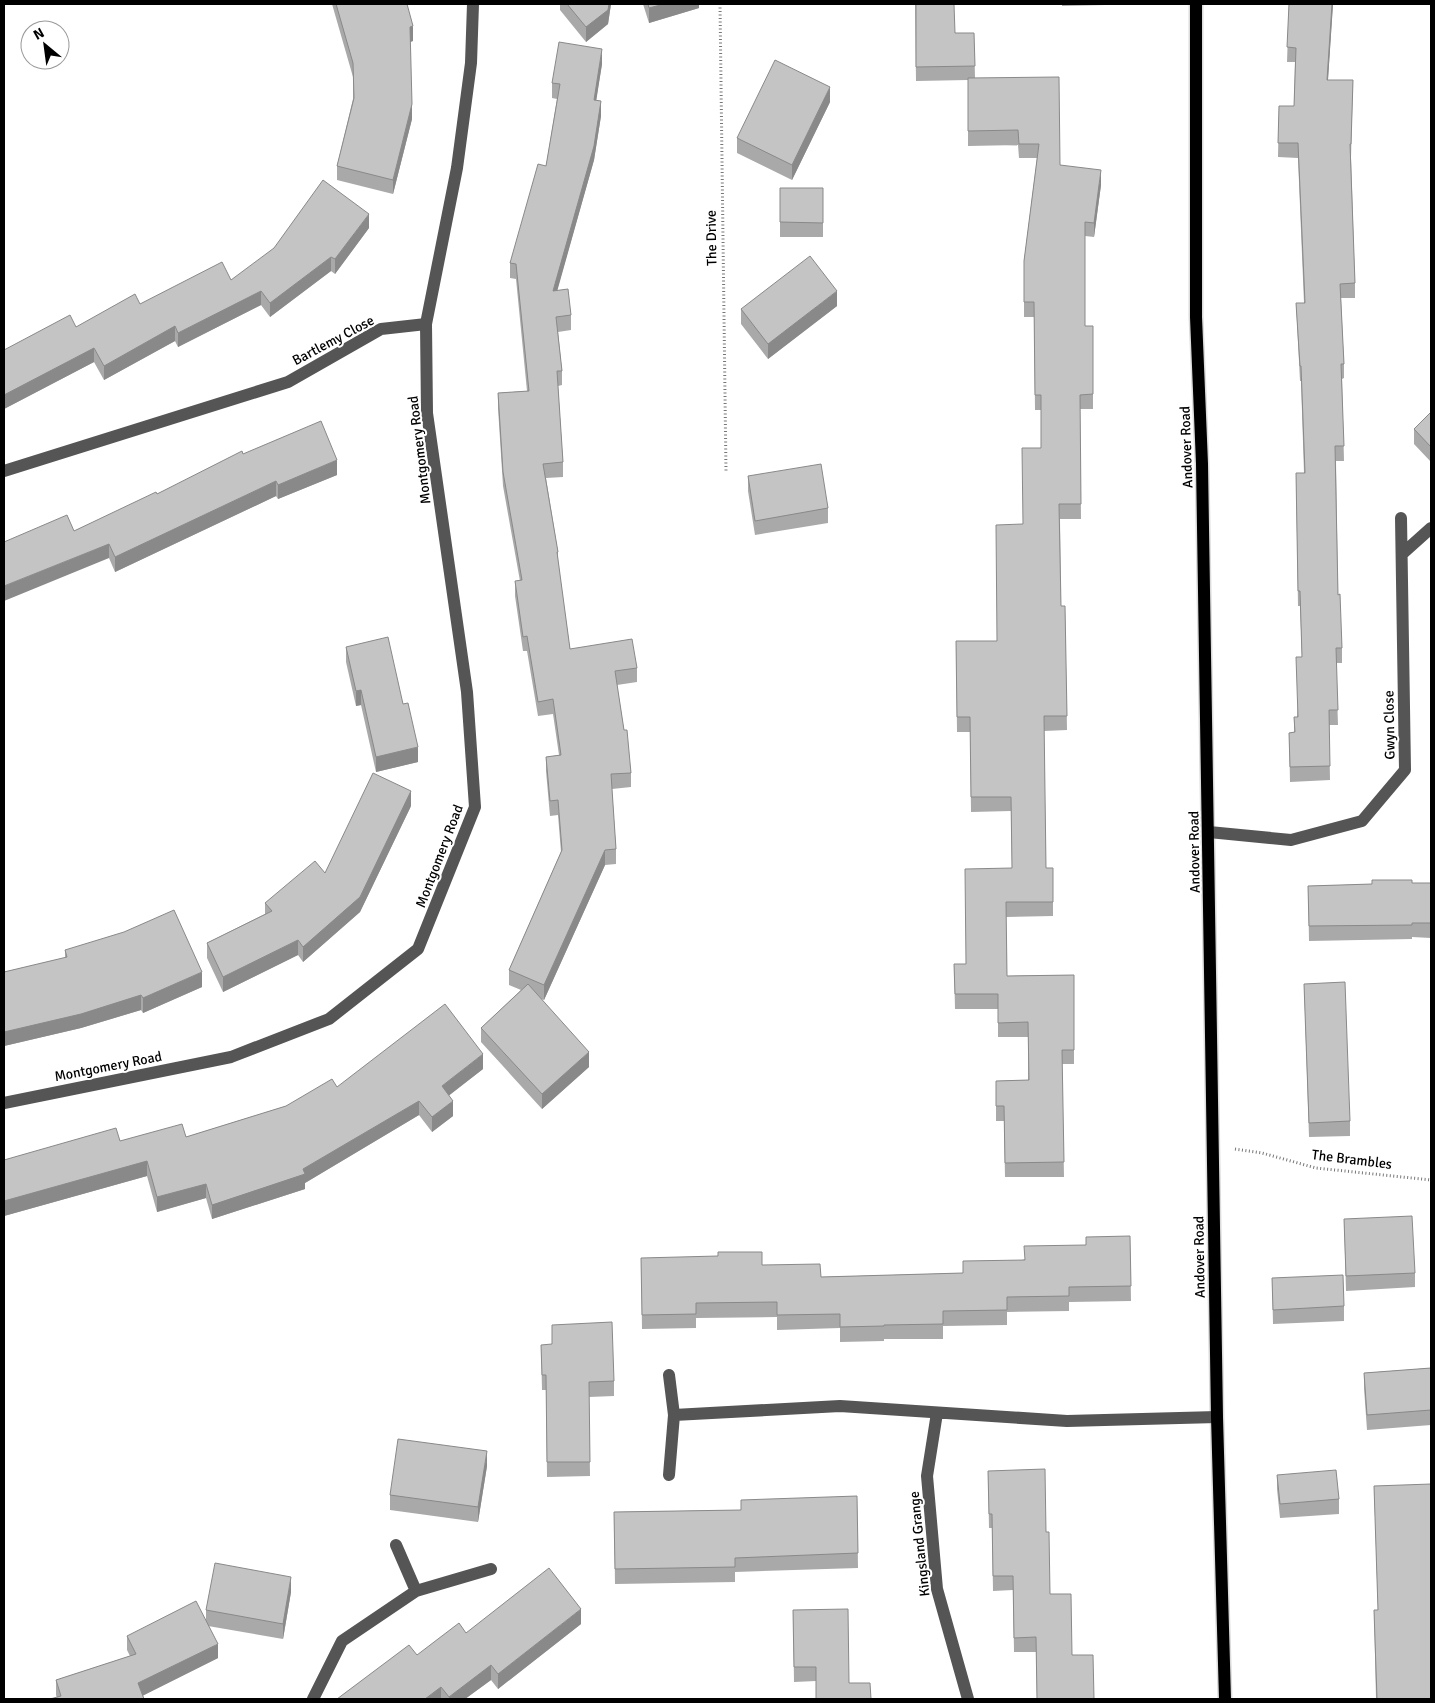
<svg xmlns="http://www.w3.org/2000/svg" width="1435" height="1703" font-family="Signika,sans-serif">
<style>
.lines{fill:none;stroke-linecap:round;stroke-linejoin:round}
.major-casing{stroke:#dbdbdb;stroke-width:15}
.path{stroke:#777;stroke-width:3;stroke-dasharray:1 2.5;stroke-linecap:butt}
.minor{stroke:#555;stroke-width:12}
.major{stroke:#000;stroke-width:12}
.wall{fill:#a9a9a9}
.shaded-wall{fill:#898989}
.building{fill:#c4c4c4;stroke:#898989}
.labels{text-anchor:middle;stroke-width:4;stroke-linejoin:round;paint-order:stroke}
.street-label{font-size:14px;fill:#000;stroke:#fff}
</style>
<rect width="100%" height="100%" fill="#fff"/>
<g class="lines">
<g class="major-casing">
<path id="major" d="M 1196,4 L 1196,317 L 1202,464 L 1217,1417 L 1225,1699"/>
</g>
<path class="path" d="M 720,4 L 726,472
M 1235,1149 L 1262,1153 L 1316,1168 L 1431,1180"/>
<path class="minor" d="M 4,471 L 288,382 L 381,329 L 426,324 L 457,168 L 471,63 L 473,4
M 1402,554 L 1431,528
M 1209,832 L 1291,840 L 1362,821 L 1405,770 L 1401,518
M 4,1103 L 231,1057 L 329,1019 L 418,949 L 475,807 L 467,692 L 427,413 L 426,324
M 937,1413 L 927,1476 L 937,1589 L 968,1699
M 674,1415 L 840,1406 L 1067,1421 L 1217,1417
M 669,1475 L 674,1415 L 669,1375
M 396,1545 L 416,1591
M 313,1699 L 342,1641 L 416,1591 L 491,1569"/>
<use href="#major" class="major"/>
</g>
<path class="wall" d="M 332,4 L 407,4 L 413,41 L 410,42 L 412,119 L 393,194 L 337,180 L 337,166 L 353,99 L 353,77 Z
M 560,4 L 611,4 L 608,24 L 586,42 L 560,10 Z
M 643,4 L 699,4 L 699,8 L 649,23 Z
M 915,4 L 955,33 L 974,33 L 975,78 L 1060,165 L 1101,185 L 1094,237 L 1085,236 L 1085,326 L 1093,326 L 1093,409 L 1080,409 L 1081,519 L 1060,519 L 1061,606 L 1065,606 L 1067,730 L 1044,731 L 1046,868 L 1053,868 L 1053,916 L 1006,917 L 1007,976 L 1074,975 L 1074,1064 L 1062,1064 L 1064,1177 L 1005,1177 L 1004,1121 L 996,1121 L 996,1081 L 1028,1080 L 1028,1037 L 998,1037 L 998,1009 L 955,1009 L 954,964 L 966,964 L 1012,868 L 1011,811 L 971,812 L 970,732 L 957,732 L 956,641 L 997,641 L 1041,448 L 1041,410 L 1035,410 L 1034,317 L 1024,317 L 1024,261 L 1037,158 L 1019,158 L 1018,145 L 968,146 L 968,80 L 916,81 Z
M 1062,4 L 1106,4 L 1106,5 L 1062,6 Z
M 1289,4 L 1333,4 L 1328,80 L 1353,80 L 1351,158 L 1355,283 L 1355,298 L 1341,298 L 1344,364 L 1344,378 L 1342,379 L 1344,461 L 1336,461 L 1338,595 L 1342,648 L 1342,663 L 1336,663 L 1338,725 L 1329,725 L 1330,780 L 1290,782 L 1289,733 L 1294,732 L 1294,717 L 1297,717 L 1302,657 L 1300,606 L 1298,606 L 1296,473 L 1304,473 L 1301,381 L 1300,381 L 1296,303 L 1304,303 L 1298,158 L 1278,157 L 1279,106 L 1294,106 L 1295,62 L 1287,62 Z
M 602,64 L 596,100 L 601,116 L 594,160 L 557,290 L 571,315 L 571,330 L 558,332 L 562,371 L 562,385 L 558,386 L 563,462 L 563,477 L 546,478 L 558,552 L 558,562 L 570,649 L 637,668 L 637,682 L 617,685 L 624,730 L 631,773 L 631,787 L 612,789 L 616,849 L 616,864 L 605,865 L 544,1000 L 541,999 L 589,1067 L 542,1109 L 481,1042 L 481,1028 L 521,990 L 509,985 L 509,970 L 561,852 L 558,815 L 550,816 L 546,771 L 546,757 L 559,755 L 553,714 L 538,716 L 527,651 L 523,651 L 515,596 L 515,581 L 520,581 L 503,486 L 498,408 L 498,393 L 527,391 L 516,279 L 510,278 L 510,263 L 546,166 L 557,99 L 552,98 L 552,83 Z
M 830,102 L 792,180 L 737,153 L 737,138 Z
M 780,188 L 823,188 L 823,237 L 780,237 Z
M 369,228 L 335,274 L 331,271 L 270,317 L 261,305 L 178,347 L 175,341 L 104,380 L 94,362 L 4,409 L 4,350 L 76,327 L 140,304 L 231,280 Z
M 837,306 L 768,359 L 741,324 L 741,309 Z
M 1431,412 L 1431,462 L 1414,444 L 1414,429 Z
M 243,454 L 337,475 L 278,499 L 276,496 L 115,572 L 109,558 L 74,531 L 157,494 Z
M 748,476 L 828,508 L 828,523 L 755,535 L 748,491 Z
M 346,647 L 418,762 L 376,772 L 361,705 L 356,706 L 346,662 Z
M 411,806 L 360,912 L 303,962 L 298,955 L 223,992 L 207,958 L 207,943 L 265,914 L 265,903 L 325,873 Z
M 1412,883 L 1431,883 L 1431,938 L 1412,937 L 1412,939 L 1309,941 L 1308,886 Z
M 65,950 L 202,987 L 143,1013 L 141,1010 L 81,1028 L 4,1046 L 4,972 L 65,958 Z
M 1304,984 L 1350,1121 L 1350,1136 L 1309,1137 Z
M 483,1069 L 449,1095 L 453,1116 L 432,1132 L 419,1115 L 305,1183 L 305,1189 L 212,1219 L 206,1198 L 157,1212 L 147,1176 L 4,1216 L 4,1160 L 120,1141 L 186,1137 L 286,1106 L 337,1087 Z
M 1344,1219 L 1415,1273 L 1415,1287 L 1346,1291 Z
M 1130,1236 L 1131,1301 L 1069,1302 L 1069,1311 L 1007,1312 L 1007,1325 L 943,1326 L 943,1339 L 884,1339 L 884,1341 L 840,1342 L 840,1328 L 777,1330 L 777,1317 L 696,1318 L 696,1328 L 642,1329 L 641,1258 L 762,1265 L 821,1277 L 963,1273 Z
M 1272,1278 L 1344,1306 L 1344,1321 L 1273,1324 Z
M 541,1345 L 614,1381 L 614,1396 L 589,1397 L 590,1476 L 547,1477 L 546,1390 L 542,1390 Z
M 1431,1368 L 1431,1425 L 1367,1430 L 1364,1388 L 1364,1373 Z
M 487,1466 L 478,1522 L 390,1510 L 390,1495 Z
M 988,1471 L 1046,1532 L 1050,1594 L 1072,1655 L 1094,1699 L 1037,1699 L 1036,1652 L 1014,1652 L 1013,1590 L 993,1591 L 992,1528 L 989,1528 Z
M 1277,1475 L 1339,1499 L 1339,1514 L 1280,1518 L 1277,1489 Z
M 1374,1486 L 1431,1699 L 1376,1699 L 1374,1610 L 1378,1610 Z
M 857,1496 L 858,1568 L 735,1572 L 735,1582 L 615,1584 L 614,1512 L 741,1510 Z
M 291,1592 L 283,1639 L 208,1626 L 218,1658 L 142,1696 L 57,1698 L 56,1695 L 56,1680 L 130,1656 L 127,1650 L 127,1636 L 206,1622 L 206,1610 Z
M 793,1610 L 849,1683 L 816,1681 L 794,1682 Z
M 581,1624 L 498,1689 L 491,1680 L 465,1699 L 337,1699 L 417,1655 L 466,1633 Z"/>
<path class="shaded-wall" d="M 609,4 L 611,4 L 608,24 L 586,42 L 586,27 Z
M 664,4 L 699,4 L 699,8 L 649,23 L 649,8 Z
M 1332,4 L 1333,4 L 1327,94 L 1327,80 Z
M 413,26 L 413,41 L 410,42 L 410,27 Z
M 602,49 L 602,64 L 594,115 L 594,100 Z
M 830,87 L 830,102 L 792,180 L 792,165 Z
M 601,101 L 601,116 L 594,160 L 553,306 L 553,291 Z
M 412,104 L 412,119 L 393,194 L 393,180 Z
M 1101,170 L 1101,185 L 1094,237 L 1094,223 Z
M 369,214 L 369,228 L 335,274 L 335,259 Z
M 331,257 L 331,271 L 270,317 L 270,303 Z
M 261,291 L 261,305 L 178,347 L 178,333 Z
M 837,291 L 837,306 L 768,359 L 768,344 Z
M 175,326 L 175,341 L 104,380 L 104,366 Z
M 94,348 L 94,362 L 4,409 L 4,395 Z
M 337,460 L 337,475 L 278,499 L 278,485 Z
M 276,481 L 276,496 L 115,572 L 115,557 Z
M 109,544 L 109,558 L 4,601 L 4,586 Z
M 361,690 L 361,705 L 356,706 L 356,691 Z
M 418,747 L 418,762 L 376,772 L 376,757 Z
M 411,791 L 411,806 L 360,912 L 303,962 L 303,947 Z
M 605,850 L 605,865 L 544,1000 L 544,985 Z
M 298,940 L 298,955 L 223,992 L 223,977 Z
M 202,972 L 202,987 L 143,1013 L 143,998 Z
M 141,995 L 141,1010 L 81,1028 L 4,1046 L 4,1032 Z
M 589,1052 L 589,1067 L 542,1109 L 542,1094 Z
M 483,1054 L 483,1069 L 442,1101 L 442,1086 Z
M 419,1101 L 419,1115 L 305,1183 L 305,1189 L 212,1219 L 212,1205 L 303,1169 Z
M 453,1101 L 453,1116 L 432,1132 L 432,1117 Z
M 147,1161 L 147,1176 L 4,1216 L 4,1201 Z
M 206,1184 L 206,1198 L 157,1212 L 157,1197 Z
M 487,1451 L 487,1466 L 478,1522 L 478,1507 Z
M 291,1577 L 291,1592 L 283,1639 L 283,1624 Z
M 581,1609 L 581,1624 L 498,1689 L 498,1674 Z
M 218,1644 L 218,1658 L 138,1698 L 138,1683 Z
M 491,1665 L 491,1680 L 465,1699 L 449,1699 L 449,1697 Z
M 441,1687 L 441,1699 L 425,1699 Z"/>
<path class="building" d="M 336,4 L 407,4 L 413,26 L 410,27 L 412,104 L 393,180 L 337,166 L 354,98 L 353,63 Z
M 567,4 L 609,4 L 608,10 L 586,27 Z
M 648,4 L 664,4 L 649,8 Z
M 916,4 L 954,4 L 955,33 L 974,33 L 975,66 L 916,67 Z
M 1289,4 L 1332,4 L 1327,80 L 1353,80 L 1351,144 L 1350,144 L 1355,283 L 1340,284 L 1344,364 L 1341,364 L 1344,446 L 1335,446 L 1338,595 L 1340,594 L 1342,648 L 1336,648 L 1338,710 L 1329,710 L 1330,766 L 1290,767 L 1289,733 L 1295,732 L 1294,717 L 1298,717 L 1296,657 L 1302,657 L 1300,591 L 1298,591 L 1296,473 L 1305,473 L 1301,366 L 1300,366 L 1296,303 L 1305,303 L 1298,143 L 1278,143 L 1279,106 L 1294,106 L 1296,48 L 1287,47 Z
M 559,42 L 602,49 L 594,100 L 601,101 L 594,146 L 553,291 L 568,289 L 571,315 L 556,317 L 562,371 L 557,371 L 563,462 L 543,464 L 558,552 L 557,552 L 570,649 L 632,639 L 637,668 L 615,671 L 624,730 L 627,730 L 631,773 L 611,774 L 616,849 L 605,850 L 544,985 L 509,970 L 562,850 L 558,800 L 550,801 L 546,757 L 561,755 L 553,699 L 538,702 L 527,636 L 523,637 L 515,581 L 522,580 L 503,472 L 498,393 L 529,391 L 516,264 L 510,263 L 538,164 L 546,166 L 560,84 L 552,83 Z
M 775,60 L 830,87 L 792,165 L 737,138 Z
M 1059,77 L 1060,165 L 1101,170 L 1094,223 L 1085,222 L 1085,326 L 1093,326 L 1093,394 L 1080,395 L 1081,504 L 1059,504 L 1061,606 L 1065,606 L 1067,716 L 1044,716 L 1046,868 L 1053,868 L 1053,902 L 1006,902 L 1007,976 L 1074,975 L 1074,1050 L 1062,1050 L 1064,1162 L 1005,1163 L 1004,1106 L 996,1106 L 996,1081 L 1029,1080 L 1028,1022 L 998,1023 L 998,994 L 955,994 L 954,964 L 966,964 L 965,869 L 1012,868 L 1011,797 L 971,797 L 970,717 L 957,717 L 956,641 L 997,641 L 996,525 L 1023,524 L 1022,448 L 1041,448 L 1041,395 L 1035,395 L 1034,302 L 1024,302 L 1024,261 L 1039,144 L 1019,144 L 1018,130 L 968,131 L 968,78 Z
M 323,180 L 369,214 L 335,259 L 331,257 L 270,303 L 261,291 L 178,333 L 175,326 L 104,366 L 94,348 L 4,395 L 4,350 L 70,315 L 76,327 L 135,294 L 140,304 L 222,262 L 231,280 L 274,248 Z
M 780,188 L 823,188 L 823,223 L 780,222 Z
M 810,256 L 837,291 L 768,344 L 741,309 Z
M 1431,412 L 1431,447 L 1414,429 Z
M 321,421 L 337,460 L 278,485 L 276,481 L 115,557 L 109,544 L 4,586 L 4,542 L 67,515 L 74,531 L 156,492 L 157,494 L 242,451 L 243,454 Z
M 821,464 L 828,508 L 755,521 L 748,476 Z
M 388,637 L 403,704 L 408,703 L 418,747 L 376,757 L 361,690 L 356,691 L 346,647 Z
M 373,773 L 411,791 L 360,897 L 303,947 L 298,940 L 223,977 L 207,943 L 272,911 L 265,903 L 315,861 L 325,873 Z
M 1372,880 L 1412,880 L 1412,883 L 1431,883 L 1431,923 L 1412,923 L 1412,925 L 1309,926 L 1308,886 L 1372,884 Z
M 174,910 L 202,972 L 143,998 L 141,995 L 81,1014 L 4,1032 L 4,972 L 67,957 L 65,950 L 124,932 Z
M 1345,982 L 1350,1121 L 1309,1123 L 1304,984 Z
M 528,984 L 589,1052 L 542,1094 L 481,1028 Z
M 445,1004 L 483,1054 L 442,1086 L 453,1101 L 432,1117 L 419,1101 L 303,1169 L 305,1174 L 212,1205 L 206,1184 L 157,1197 L 147,1161 L 4,1201 L 4,1160 L 116,1128 L 120,1141 L 182,1124 L 186,1137 L 286,1106 L 332,1079 L 337,1087 Z
M 1412,1216 L 1415,1273 L 1346,1276 L 1344,1219 Z
M 1130,1236 L 1131,1286 L 1069,1287 L 1069,1296 L 1007,1297 L 1007,1310 L 943,1311 L 943,1324 L 884,1325 L 884,1326 L 840,1327 L 840,1314 L 777,1315 L 777,1302 L 696,1303 L 696,1314 L 642,1315 L 641,1258 L 718,1256 L 718,1252 L 762,1252 L 762,1265 L 820,1264 L 821,1277 L 963,1273 L 963,1261 L 1025,1260 L 1024,1246 L 1086,1245 L 1086,1237 Z
M 1343,1275 L 1344,1306 L 1273,1310 L 1272,1278 Z
M 612,1322 L 614,1381 L 589,1382 L 590,1462 L 547,1462 L 546,1375 L 542,1375 L 541,1345 L 552,1344 L 552,1325 Z
M 1431,1368 L 1431,1410 L 1367,1415 L 1364,1373 Z
M 398,1439 L 487,1451 L 478,1507 L 390,1495 Z
M 1045,1469 L 1046,1532 L 1049,1532 L 1050,1594 L 1071,1594 L 1072,1655 L 1093,1655 L 1094,1699 L 1037,1699 L 1036,1637 L 1014,1638 L 1013,1576 L 993,1576 L 992,1514 L 989,1514 L 988,1471 Z
M 1336,1470 L 1339,1499 L 1280,1504 L 1277,1475 Z
M 1431,1484 L 1431,1699 L 1377,1699 L 1374,1610 L 1378,1610 L 1374,1486 Z
M 857,1496 L 858,1553 L 735,1558 L 735,1567 L 615,1569 L 614,1512 L 741,1510 L 741,1500 Z
M 215,1563 L 291,1577 L 283,1624 L 206,1610 Z
M 549,1568 L 581,1609 L 498,1674 L 491,1665 L 449,1697 L 441,1687 L 425,1699 L 337,1699 L 409,1645 L 417,1655 L 459,1623 L 466,1633 Z
M 196,1601 L 218,1644 L 138,1683 L 144,1699 L 50,1699 L 61,1696 L 56,1680 L 136,1654 L 127,1636 Z
M 848,1609 L 849,1683 L 870,1683 L 871,1699 L 816,1699 L 816,1667 L 794,1667 L 793,1610 Z"/>
<g class="labels">
<g class="street-label">
<text transform="translate(711 238) rotate(-91)" y="5">The Drive</text>
<text transform="translate(333 340) rotate(-28)" y="5">Bartlemy Close</text>
<text transform="translate(1186 447) rotate(-92)" y="5">Andover Road</text>
<text transform="translate(419 450) rotate(-97)" y="5">Montgomery Road</text>
<text transform="translate(1389 725) rotate(-91)" y="5">Gwyn Close</text>
<text transform="translate(1194 852) rotate(-91)" y="5">Andover Road</text>
<text transform="translate(439 856) rotate(-69)" y="5">Montgomery Road</text>
<text transform="translate(108 1066) rotate(-11)" y="5">Montgomery Road</text>
<text transform="translate(1352 1159) rotate(7)" y="5">The Brambles</text>
<text transform="translate(1199 1257) rotate(-91)" y="5">Andover Road</text>
<text transform="translate(919 1544) rotate(-96)" y="5">Kingsland Grange</text>
</g>
</g>
<rect width="1435" height="1703" fill="none" stroke="#000000" stroke-width="10"/>
<g transform="translate(45 45) rotate(331)"><circle r="24" fill="#ffffff" stroke="#999999"/>
<path d="M0-4L9 19L0 12L-9 19Z" fill="#000000"/>
<text y="-8" font-size="14" font-weight="bold" text-anchor="middle" fill="#000000">N</text>
</g>
</svg>
